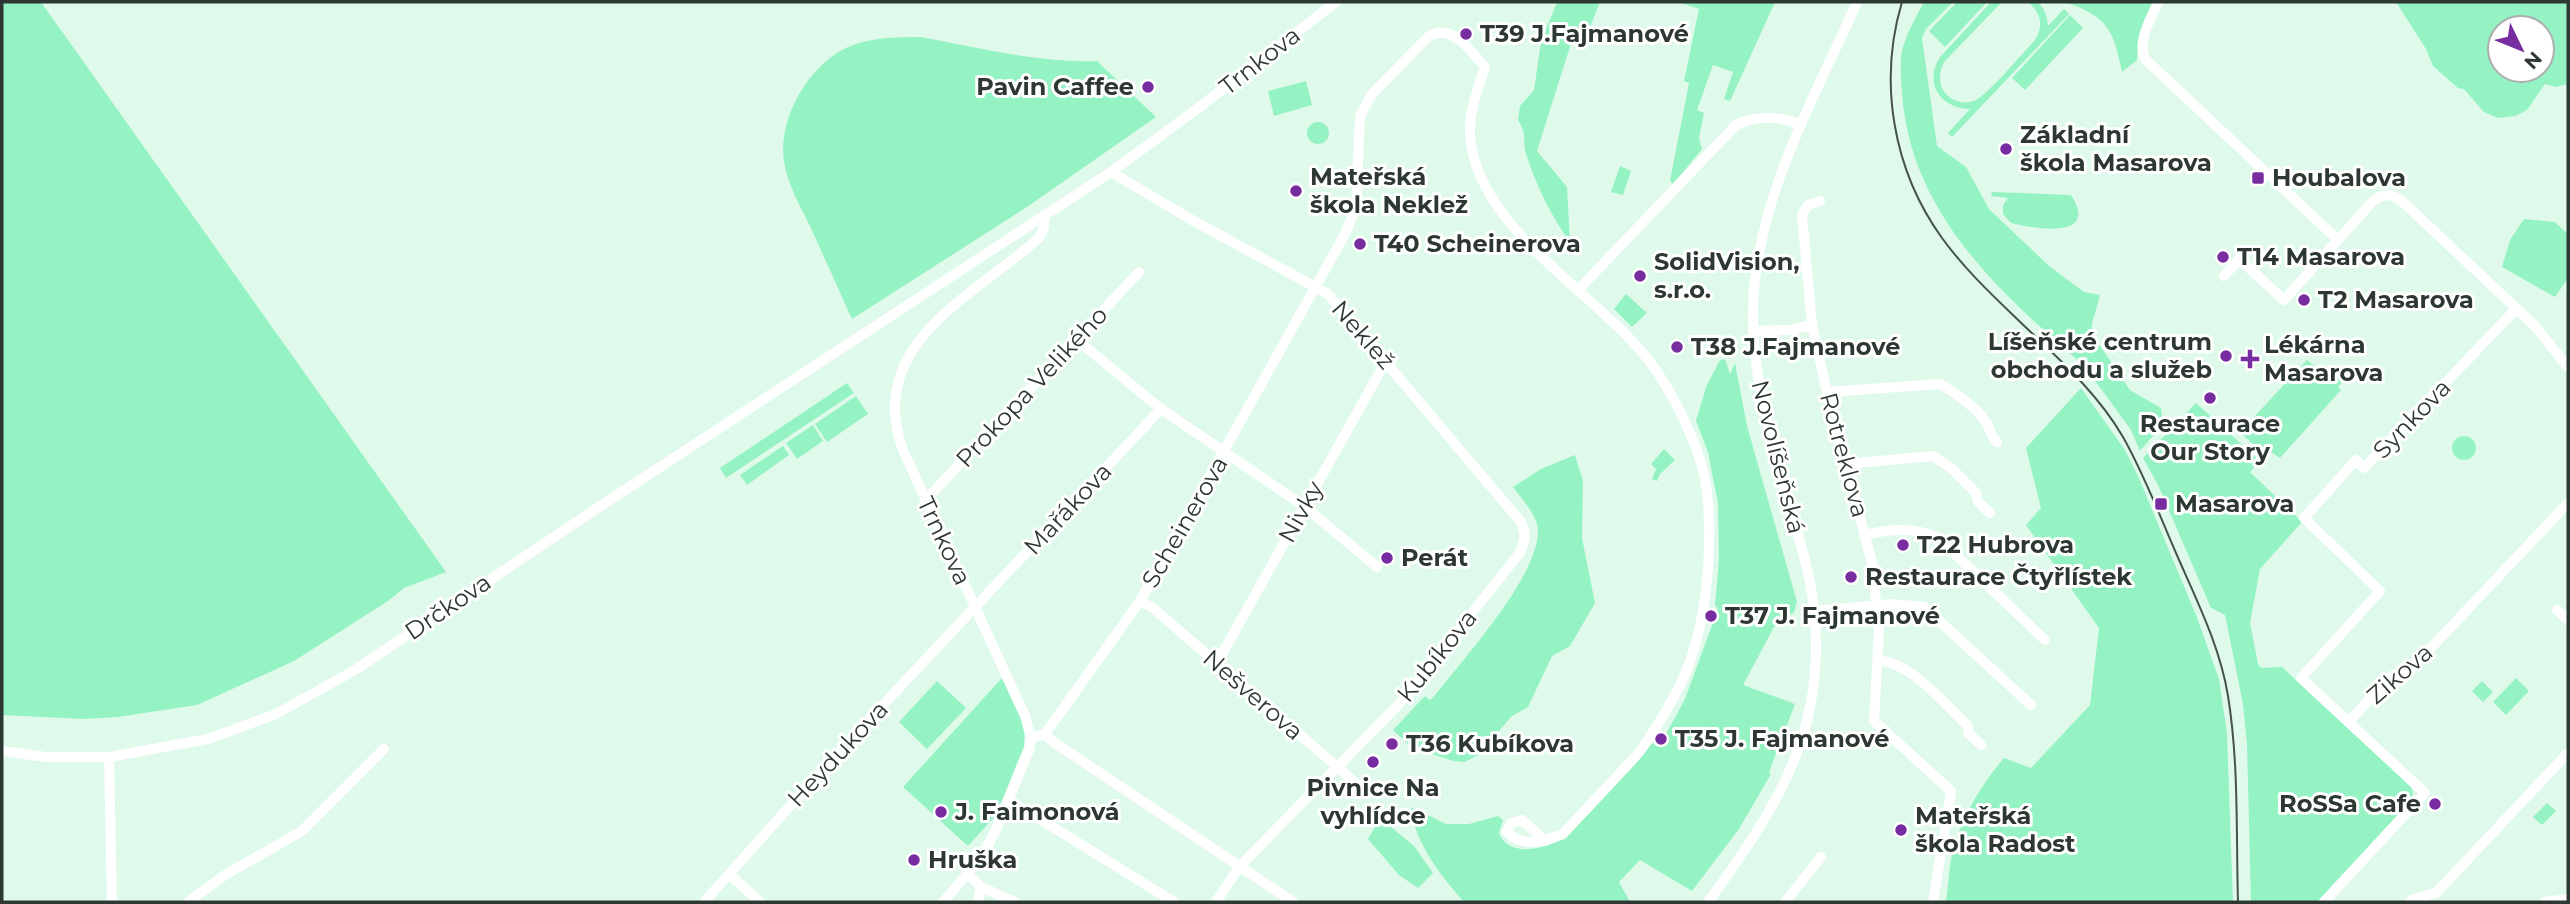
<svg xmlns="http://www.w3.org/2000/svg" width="2570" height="904" font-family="Montserrat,sans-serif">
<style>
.green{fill:#95f2c3;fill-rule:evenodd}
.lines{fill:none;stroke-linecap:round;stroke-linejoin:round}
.minor{stroke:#fff;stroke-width:10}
.tram{stroke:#46534b;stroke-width:2}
.poi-dot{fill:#772d9f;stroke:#fff;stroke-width:2.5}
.labels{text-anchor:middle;stroke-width:6;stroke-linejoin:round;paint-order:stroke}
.poi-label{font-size:24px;font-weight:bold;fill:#2e3832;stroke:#fff;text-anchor:start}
.street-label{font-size:24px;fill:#2e3832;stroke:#fff}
</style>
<rect width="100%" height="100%" fill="#dffaeb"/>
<path class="green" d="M 2,2 L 41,2 L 446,572 L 404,588 L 388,601 L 294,661 L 197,705 L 118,717 L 84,719 L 2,715 Z
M 1557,2 L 1600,2 L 1588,32 L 1573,37 L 1537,151 L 1567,187 L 1570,243 C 1550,212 1539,192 1527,157 C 1521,141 1529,137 1518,120 L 1520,106 L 1534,90 L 1541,42 Z
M 1679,2 L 1775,2 L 1730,101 L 1724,99 L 1733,72 L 1713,65 L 1697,110 L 1704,113 L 1699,138 L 1702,149 L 1673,184 L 1670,181 L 1689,83 L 1684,81 L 1699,9 Z
M 1924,2 L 1953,2 L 1926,29 L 1922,38 L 1937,146 L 1966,167 L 1989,209 L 2049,266 L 2084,292 L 2100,295 L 2092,324 L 2092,334 L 2130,390 L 2161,408 L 2163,424 L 2140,451 L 2131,430 L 2096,382 L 2097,377 C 2011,302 1917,225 1903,104 C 1902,88 1899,67 1902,51 C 1906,34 1916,17 1924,2 Z
M 1957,2 L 1987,2 L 1945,47 L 1929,31 Z
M 1991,2 L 2002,2 L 1944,62 C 1939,72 1938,84 1945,93 C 1953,102 1966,105 1976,100 C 1987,95 2024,52 2035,40 C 2044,25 2041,13 2028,2 L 2038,2 C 2045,9 2047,16 2048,26 L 2064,9 L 2069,14 L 1952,137 L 1948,133 L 1970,109 C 1941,109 1923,83 1940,57 Z
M 2065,2 L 2154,2 L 2138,39 L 2137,60 L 2122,72 C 2113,29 2108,17 2065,2 Z
M 2396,2 L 2568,2 L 2568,84 L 2555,87 L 2545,84 L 2527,110 L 2515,116 L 2498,118 L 2484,112 L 2464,89 L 2458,88 L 2433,66 L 2426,49 ZM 2500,28 L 2542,28 L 2542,70 L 2500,70 Z
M 2070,15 L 2083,28 L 2025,90 L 2012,78 Z
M 921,37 C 979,48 1038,63 1097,61 L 1156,117 L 1027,207 L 852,319 C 838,288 824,257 810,226 C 800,206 788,185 784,162 C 777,118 811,60 853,45 C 875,37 898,37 921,37 Z
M 1306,81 L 1312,105 L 1274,116 L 1268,91 Z
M1307 133a11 11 0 1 1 22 0a11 11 0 1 1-22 0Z
M 1620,166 L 1631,171 L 1623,195 L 1611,192 Z
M 1992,192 L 2071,195 C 2100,240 2036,229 2011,223 L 2003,214 L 2003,205 L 2008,198 L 1991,196 Z
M 2524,219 L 2555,222 L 2568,234 L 2568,278 L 2555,297 L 2502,267 L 2510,240 Z
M 1626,294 L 1647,313 L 1632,327 L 1614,309 Z
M 1725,359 L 1730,374 L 1735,363 L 1747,426 L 1797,602 L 1794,612 L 1774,627 L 1743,685 L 1795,704 L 1769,772 L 1771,774 L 1739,829 L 1692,891 L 1640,860 L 1619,882 L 1630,902 L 1464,902 C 1441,876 1414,842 1411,807 L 1446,824 L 1469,824 L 1498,816 L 1503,820 L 1499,833 C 1508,856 1538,850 1556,842 L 1652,743 L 1659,747 L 1685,699 L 1718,609 L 1715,605 L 1719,559 L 1718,504 L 1708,452 L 1696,421 L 1706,387 L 1720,360 Z
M 2307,360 L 2328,377 L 2337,375 L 2343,381 L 2338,387 L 2341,390 L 2280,458 L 2268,450 L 2261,452 L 2240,432 Z
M 847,383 L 854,393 L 726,478 L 720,468 Z
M 2081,388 L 2125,450 L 2138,476 L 2196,615 L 2219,679 L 2227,733 L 2233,902 L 1946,902 C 1949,883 1949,861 1955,843 C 1965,811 1983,783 2004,758 L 2031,768 L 2090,705 L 2099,628 L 2026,525 L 2041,508 L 2026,448 Z
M 856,396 L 868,414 L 827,442 L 815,424 Z
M 2196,403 L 2260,461 L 2250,472 L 2302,522 L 2260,569 L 2250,623 L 2258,664 L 2261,668 L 2282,667 L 2411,787 L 2413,792 L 2412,800 L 2317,902 L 2251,902 L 2247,744 L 2243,704 L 2225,615 L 2211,608 L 2158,485 L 2143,458 Z
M 813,425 L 823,441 L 797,459 L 786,443 Z
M2452 448a12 12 0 1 1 24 0a12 12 0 1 1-24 0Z
M 783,446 L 789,455 L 747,485 L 740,475 Z
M 1664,449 L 1675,460 L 1660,474 L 1657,481 L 1652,479 L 1656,469 L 1651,464 Z
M 1575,455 L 1583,481 L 1582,538 L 1595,603 L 1570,646 L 1552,656 L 1528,707 L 1512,716 L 1478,755 L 1465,762 L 1453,761 L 1426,752 L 1412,743 L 1409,745 L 1393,730 L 1425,696 L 1430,700 L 1436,694 C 1464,658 1540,575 1538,529 C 1537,515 1521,498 1513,487 L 1541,469 Z
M 1002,678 L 1025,727 L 1024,746 L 996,815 L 968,846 L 903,787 Z
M 2516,678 L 2529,691 L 2506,715 L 2493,702 Z
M 937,681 L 966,708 L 927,749 L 899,722 Z
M 2482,681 L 2493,692 L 2483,702 L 2472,691 Z
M 2547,803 L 2556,811 L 2542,825 L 2533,817 Z
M 1380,818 L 1414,846 L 1433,873 L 1418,888 L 1399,875 L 1368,839 Z"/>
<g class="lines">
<path class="minor" d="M 2158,2 C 2151,19 2137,40 2145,59 L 2338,240
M 1111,172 L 1192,220 L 1328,294 L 1521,522 C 1527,535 1525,542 1519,554 L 1400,703 L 1239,867 L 1216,902
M 1820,201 L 1808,205 L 1802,215 L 1812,325 L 1826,388 L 1872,563 L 1879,630 L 1874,721 L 1951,791 L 1933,902
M 2224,276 L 2239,259 L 2284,300 L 2373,201 C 2384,192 2394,194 2404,203 L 2534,325 L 2568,367
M 1579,289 L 1736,125 C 1756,115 1781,116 1801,125
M 1753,331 L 1790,330 L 1812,325
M 1076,339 L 1161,409 L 1304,506 L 1377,567
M 1827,392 L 1940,384 C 1954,392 1977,408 1986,422 C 1991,429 1990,436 1997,442
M 1846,464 L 1933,456 L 1951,468 L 1976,493 L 1978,502 L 1990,513
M 925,501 L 1139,272
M 1866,535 C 1889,529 1917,527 1938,538 L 2045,640
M 1140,601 L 1153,608 L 1364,790
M 2557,610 L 2568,620
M 1814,611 L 1892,604 L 1924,607 L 2031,705
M 1879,661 C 1910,661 1946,706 1968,726 L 1968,733 L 1981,745
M 1217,663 L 1386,361
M 2348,722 L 2392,676 L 2412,668 L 2568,503
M 1045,734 L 1052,741 L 1293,902
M 1031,738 L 1045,734 L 1140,601 L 1345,234 L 1356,207 L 1360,116 L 1372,94 L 1428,37 C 1451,21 1471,52 1485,67 C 1478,89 1469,110 1470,134 C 1475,226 1593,291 1647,358 C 1672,390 1703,451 1707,492 C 1713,551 1707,631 1680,685 C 1670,705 1658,725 1645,744 C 1639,754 1629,763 1621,772 C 1602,793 1582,813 1563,834 C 1543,842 1524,848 1507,832 L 1511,823 L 1522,820 L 1545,841
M 2,751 L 46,757 L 109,757 L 208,739 L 276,714 L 355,670 L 602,505 L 1111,172 L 1193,112 L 1336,2
M 109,757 L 112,902
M 1009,800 L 1174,902
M 729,874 L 760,902
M 968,874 L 981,887 L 1015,902
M 188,902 L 225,875 L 302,831 L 384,749
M 704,902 L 835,756 L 1161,409
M 943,902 L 980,859 L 995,832 L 1029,750 L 1031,738 L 1025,716 L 903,450 C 864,344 974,296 1039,238 L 1044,228 L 1045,214
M 978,902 L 981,887
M 1708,902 C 1778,806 1830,726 1813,601 C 1808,564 1796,529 1786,493 C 1769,431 1751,371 1753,306 C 1757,197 1814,99 1857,2
M 1785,902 L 1821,857
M 2324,902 L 2425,793 L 2301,678 L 2380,591 L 2304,518 L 2356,460 L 2364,468 L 2516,309
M 2410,902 L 2413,899 L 2436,893 L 2568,753
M 2545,902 L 2568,899"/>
<path class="tram" d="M 1902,2 C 1878,82 1893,170 1942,238 C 1963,267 1988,291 2014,316 C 2053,354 2095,389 2123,437 C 2144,474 2159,514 2176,553 C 2196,599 2220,646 2228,696 C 2239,764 2236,834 2238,902"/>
</g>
<g class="poi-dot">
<circle cx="1466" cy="34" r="7"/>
<circle cx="1148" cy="87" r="7"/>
<circle cx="2006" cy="149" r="7"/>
<rect x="2251" y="171" width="14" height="14" rx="3.5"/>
<circle cx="1296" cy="191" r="7"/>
<circle cx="1360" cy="244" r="7"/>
<circle cx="2223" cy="257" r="7"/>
<circle cx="1640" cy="276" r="7"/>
<circle cx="2304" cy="300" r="7"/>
<circle cx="1677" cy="347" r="7"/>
<circle cx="2226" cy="356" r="7"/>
<path d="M2246.5 348.5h7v7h7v7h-7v7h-7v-7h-7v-7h7z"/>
<circle cx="2210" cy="398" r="7"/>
<rect x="2154" y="497" width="14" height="14" rx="3.5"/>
<circle cx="1903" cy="545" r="7"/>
<circle cx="1387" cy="558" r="7"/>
<circle cx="1851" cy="577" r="7"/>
<circle cx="1711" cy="616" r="7"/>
<circle cx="1661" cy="739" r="7"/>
<circle cx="1392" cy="744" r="7"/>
<circle cx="1373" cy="762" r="7"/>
<circle cx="2435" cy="804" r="7"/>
<circle cx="941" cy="812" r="7"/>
<circle cx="1901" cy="830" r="7"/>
<circle cx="914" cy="860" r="7"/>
</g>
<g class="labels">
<g class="poi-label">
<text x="1480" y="42">T39 J.Fajmanové</text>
<text x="1134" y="95" text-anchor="end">Pavin Caffee</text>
<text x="2020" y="143">Základní<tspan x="2020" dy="28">škola Masarova</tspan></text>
<text x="1310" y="185">Mateřská<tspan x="1310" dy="28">škola Neklež</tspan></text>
<text x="2272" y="186">Houbalova</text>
<text x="1374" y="252">T40 Scheinerova</text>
<text x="2237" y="265">T14 Masarova</text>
<text x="1654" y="270">SolidVision,<tspan x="1654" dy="28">s.r.o.</tspan></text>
<text x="2318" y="308">T2 Masarova</text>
<text x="2212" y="350" text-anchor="end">Líšeňské centrum<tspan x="2212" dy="28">obchodu a služeb</tspan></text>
<text x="2264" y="353">Lékárna<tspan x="2264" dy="28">Masarova</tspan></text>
<text x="1691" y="355">T38 J.Fajmanové</text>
<text x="2210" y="432" text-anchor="middle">Restaurace<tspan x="2210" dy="28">Our Story</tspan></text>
<text x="2175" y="512">Masarova</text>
<text x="1917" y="553">T22 Hubrova</text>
<text x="1401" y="566">Perát</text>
<text x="1865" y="585">Restaurace Čtyřlístek</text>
<text x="1725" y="624">T37 J. Fajmanové</text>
<text x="1675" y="747">T35 J. Fajmanové</text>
<text x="1406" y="752">T36 Kubíkova</text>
<text x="1373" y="796" text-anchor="middle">Pivnice Na<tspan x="1373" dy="28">vyhlídce</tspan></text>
<text x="2421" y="812" text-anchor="end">RoSSa Cafe</text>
<text x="955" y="820">J. Faimonová</text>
<text x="1915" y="824">Mateřská<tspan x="1915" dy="28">škola Radost</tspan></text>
<text x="928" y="868">Hruška</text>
</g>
<g class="street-label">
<text transform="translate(1260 61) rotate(-38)" y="8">Trnkova</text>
<text transform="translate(1363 335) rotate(49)" y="8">Neklež</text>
<text transform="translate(1032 387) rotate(-47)" y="8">Prokopa Velikého</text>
<text transform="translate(2412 419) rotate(-46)" y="8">Synkova</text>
<text transform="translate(1844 455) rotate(75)" y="8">Rotreklova</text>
<text transform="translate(1778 457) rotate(76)" y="8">Novolíšeňská</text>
<text transform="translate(1068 509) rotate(-47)" y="8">Mařákova</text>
<text transform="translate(1301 512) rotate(-61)" y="8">Nivky</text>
<text transform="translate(1185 522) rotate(-60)" y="8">Scheinerova</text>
<text transform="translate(944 541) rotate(65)" y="8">Trnkova</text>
<text transform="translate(448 607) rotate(-34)" y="8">Drčkova</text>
<text transform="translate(1437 656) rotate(-51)" y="8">Kubíkova</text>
<text transform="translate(2400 674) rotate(-41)" y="8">Zikova</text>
<text transform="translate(1253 695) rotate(41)" y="8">Nešverova</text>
<text transform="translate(838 754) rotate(-47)" y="8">Heydukova</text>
</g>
</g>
<rect width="2570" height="904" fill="none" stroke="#2e3832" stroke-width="7"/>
<g transform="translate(2521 49) rotate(133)"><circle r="33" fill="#ffffff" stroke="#abafad" stroke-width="2"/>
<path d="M0-5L12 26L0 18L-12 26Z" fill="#772d9f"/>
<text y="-10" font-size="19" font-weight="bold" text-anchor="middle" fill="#2e3832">N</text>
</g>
</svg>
